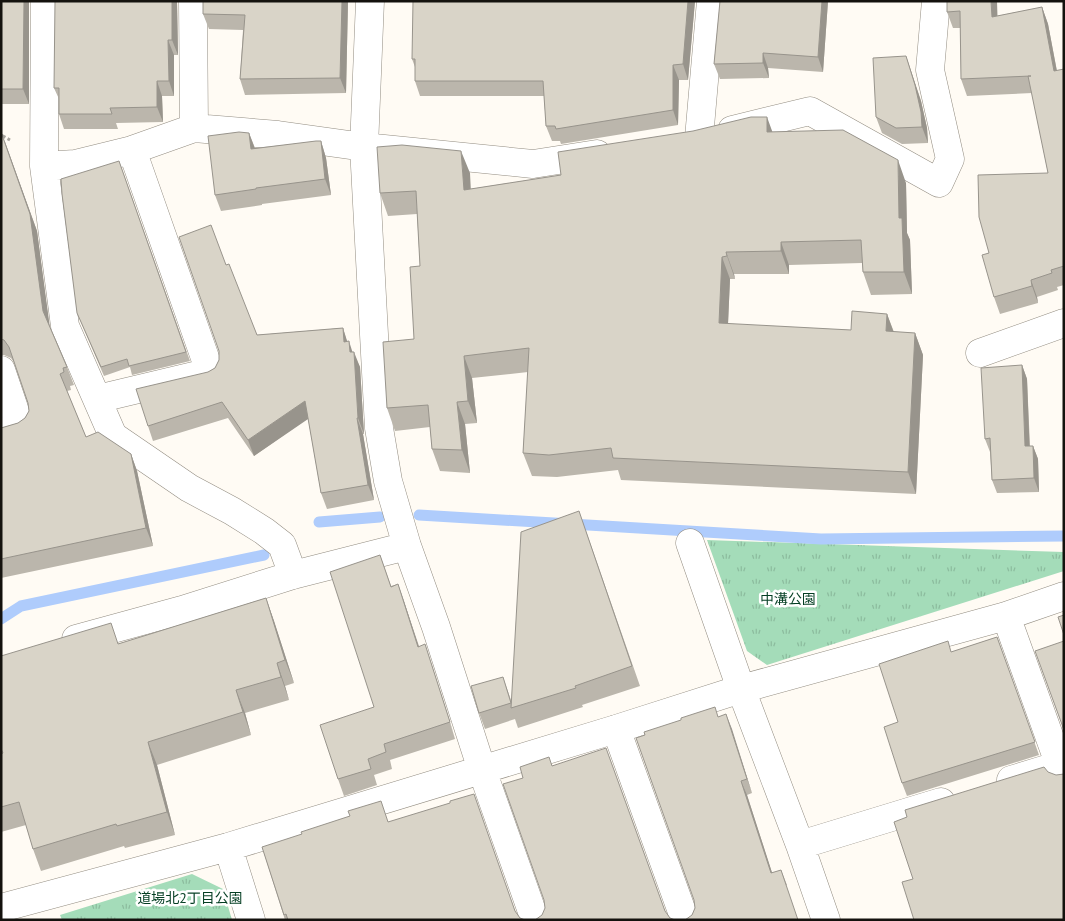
<svg xmlns="http://www.w3.org/2000/svg" width="1065" height="921" font-family="'PT Sans','Noto Sans JP',sans-serif">
<style>
.park{fill:url(#park-tufts)}
.lines{fill:none;stroke-linecap:round;stroke-linejoin:round}
.stream{stroke:#afccfc;stroke-width:11}
.minor-casing{stroke:#938d82;stroke-width:29}
.path{stroke:#a8a59f;stroke-width:3;stroke-dasharray:5 2.5;stroke-linecap:butt}
.minor{stroke:#fff;stroke-width:28}
.wall{fill:#bbb6ac}
.shaded-wall{fill:#98948c}
.building{fill:#d9d4c8;stroke:#98948c}
.labels{text-anchor:middle;stroke-width:5;stroke-linejoin:round;paint-order:stroke}
.park-label{font-size:14px;fill:#043e23;stroke:#fff}
</style>
<defs>
<pattern id="park-tufts" width="24" height="20" patternUnits="userSpaceOnUse" patternTransform="scale(1.25)"><rect width="24" height="20" fill="#a4dcb9"/><path d="M3 7l-1-3M5 7V3M7 7l1-3M15 17l-1-3M17 17v-4M19 17l1-3" fill="none" stroke="#8cbc9e"/></pattern>
</defs>
<rect width="100%" height="100%" fill="#fffbf4"/>
<path class="park" d="M 707,540 L 1064,552 L 1064,571 L 767,665 L 747,651 Z
M 192,874 L 223,889 L 232,920 L 62,920 L 60,915 Z"/>
<g class="lines">
<path class="stream" d="M 419,515 L 821,539 L 1064,536
M 319,522 L 380,517
M 1,619 L 21,606 L 264,555"/>
<g class="minor-casing">
<path id="minor" d="M 45,1 L 44,166 L 65,326 L 113,436 L 189,488 L 232,511 L 264,531 L 282,545 L 293,575
M 193,1 L 194,128
M 370,1 L 364,147 L 379,428 L 388,481 L 407,546 L 436,627 L 482,770 L 535,920
M 732,130 L 810,111 L 939,183 L 950,159 L 930,70 L 936,1
M 699,138 L 711,1
M 44,166 L 75,164 L 132,150 L 194,128 L 278,135 L 364,147 L 533,164 L 597,154
M 980,353 L 1064,323
M 1,370 L 20,426 L 1,432
M 97,399 L 210,372 L 132,150
M 690,543 L 741,689 L 800,845 L 826,920
M 1006,616 L 1064,777
M 76,639 L 182,610 L 293,575 L 407,546
M 616,729 L 685,920
M 1011,780 L 1060,765
M 800,845 L 941,802
M 228,847 L 251,920
M 1,908 L 228,847 L 616,729 L 741,689 L 1006,616 L 1064,596"/>
</g>
<path class="path" d="M 1,135 L 10,140"/>
<use href="#minor" class="minor"/>
</g>
<path class="wall" d="M 1,1 L 29,1 L 29,104 L 1,104 Z
M 177,1 L 178,55 L 174,55 L 174,96 L 162,96 L 163,122 L 116,123 L 118,129 L 64,129 L 59,114 L 59,99 L 54,88 Z
M 348,1 L 346,93 L 245,95 L 240,79 L 243,30 L 209,29 L 203,14 Z
M 695,1 L 688,80 L 679,80 L 678,125 L 561,144 L 560,141 L 552,141 L 546,126 L 544,96 L 420,96 L 415,81 L 415,67 L 412,59 Z
M 720,1 L 828,1 L 823,72 L 768,68 L 769,78 L 720,79 L 714,64 Z
M 947,1 L 997,1 L 997,16 L 1042,7 L 1048,24 L 1057,71 L 1064,69 L 1064,285 L 1057,287 L 1058,290 L 1037,297 L 1038,303 L 1000,314 L 994,297 L 989,253 L 1048,173 L 1032,93 L 967,96 L 961,79 L 960,28 L 953,28 L 947,12 Z
M 906,56 L 921,101 L 927,128 L 928,143 L 902,144 L 882,133 L 876,117 Z
M 1,132 L 37,231 L 49,325 L 67,367 L 74,385 L 70,386 L 71,390 L 67,391 L 86,437 L 131,454 L 137,471 L 153,546 L 1,578 L 1,428 L 18,423 L 25,418 L 29,411 L 28,403 L 15,364 L 11,358 L 4,355 L 1,355 Z
M 772,132 L 906,183 L 907,233 L 910,240 L 912,294 L 871,295 L 863,272 L 862,263 L 789,265 L 789,274 L 734,274 L 735,279 L 730,279 L 728,324 L 851,330 L 887,314 L 894,332 L 915,333 L 923,355 L 916,494 L 621,480 L 618,470 L 557,477 L 532,476 L 523,453 L 528,372 L 472,378 L 477,423 L 465,424 L 470,473 L 440,471 L 432,449 L 430,427 L 395,431 L 387,408 L 414,339 L 420,266 L 417,214 L 388,216 L 380,193 L 470,173 L 470,189 L 561,175 Z
M 249,133 L 255,148 L 321,141 L 326,158 L 331,195 L 262,204 L 262,205 L 221,211 L 215,195 Z
M 119,161 L 190,361 L 132,375 L 130,367 L 104,376 L 77,313 Z
M 226,265 L 257,335 L 343,328 L 347,342 L 360,367 L 364,434 L 363,434 L 374,500 L 327,509 L 321,493 L 308,418 L 254,456 L 228,418 L 153,441 L 148,426 L 208,372 L 215,368 L 219,360 Z
M 1022,365 L 1027,379 L 1030,446 L 1033,446 L 1038,459 L 1039,492 L 997,493 L 992,480 L 990,452 L 985,439 Z
M 586,531 L 640,686 L 582,705 L 583,707 L 518,728 L 515,719 L 485,729 L 479,713 L 503,677 L 512,703 Z
M 380,555 L 391,586 L 398,584 L 419,646 L 430,661 L 455,739 L 390,760 L 392,769 L 374,775 L 377,785 L 344,796 L 338,779 L 374,707 Z
M 266,598 L 274,621 L 294,683 L 285,686 L 289,700 L 245,713 L 251,735 L 157,765 L 175,835 L 125,848 L 124,846 L 41,871 L 33,849 L 26,825 L 1,832 L 1,754 L 3,753 L 118,644 Z
M 997,637 L 1039,755 L 907,796 L 902,783 L 898,722 L 952,652 Z
M 726,714 L 752,793 L 747,795 L 772,873 L 781,870 L 787,885 L 692,915 L 695,908 L 719,717 Z
M 262,847 L 515,911 L 520,918 L 525,920 L 285,920 Z"/>
<path class="shaded-wall" d="M 24,1 L 29,1 L 29,104 L 23,89 Z
M 172,1 L 177,1 L 178,55 L 172,40 Z
M 342,1 L 348,1 L 346,93 L 340,78 Z
M 688,1 L 695,1 L 688,80 L 683,64 Z
M 822,1 L 828,1 L 823,72 L 818,57 Z
M 991,1 L 997,1 L 998,34 L 992,17 Z
M 1042,7 L 1048,24 L 1060,88 L 1054,71 Z
M 168,40 L 174,55 L 174,96 L 169,81 Z
M 763,53 L 768,68 L 769,78 L 763,63 Z
M 906,56 L 921,101 L 927,128 L 928,143 L 922,127 Z
M 673,65 L 679,80 L 678,125 L 673,110 Z
M 157,81 L 162,96 L 163,122 L 157,107 Z
M 767,117 L 775,139 L 767,132 Z
M 249,133 L 255,149 L 251,149 Z
M 4,139 L 37,231 L 50,328 L 43,311 Z
M 321,141 L 326,158 L 331,195 L 325,179 Z
M 461,151 L 470,173 L 472,213 L 464,190 Z
M 898,160 L 906,183 L 907,233 L 910,240 L 912,294 L 904,272 L 899,218 Z
M 781,242 L 789,265 L 789,274 L 781,251 Z
M 726,252 L 734,274 L 735,279 L 727,256 Z
M 722,257 L 730,279 L 727,346 L 719,323 Z
M 1031,280 L 1037,297 L 1038,303 L 1032,286 Z
M 887,314 L 895,336 L 886,331 Z
M 343,328 L 348,344 L 344,342 Z
M 915,333 L 923,355 L 916,494 L 908,472 Z
M 349,341 L 354,357 L 350,352 Z
M 354,352 L 360,367 L 364,434 L 358,418 Z
M 464,356 L 472,378 L 477,423 L 468,401 Z
M 1022,365 L 1027,379 L 1030,459 L 1025,446 Z
M 305,401 L 311,417 L 254,456 L 248,440 Z
M 457,402 L 465,424 L 470,473 L 462,450 Z
M 357,418 L 363,434 L 374,500 L 368,485 Z
M 1033,446 L 1038,459 L 1039,492 L 1034,478 Z
M 131,454 L 137,471 L 153,546 L 146,528 Z
M 398,584 L 404,601 L 424,663 L 418,647 Z
M 266,598 L 274,621 L 294,683 L 285,660 Z
M 425,644 L 430,661 L 455,739 L 450,722 Z
M 277,663 L 285,686 L 289,700 L 281,677 Z
M 236,690 L 245,713 L 251,735 L 243,712 Z
M 726,714 L 732,729 L 752,793 L 747,779 Z
M 148,742 L 157,765 L 175,835 L 167,812 Z
M 741,781 L 747,795 L 777,888 L 771,873 Z"/>
<path class="building" d="M 1,1 L 24,1 L 23,89 L 1,89 Z
M 55,1 L 172,1 L 172,40 L 168,40 L 169,81 L 157,81 L 157,107 L 110,108 L 112,114 L 59,114 L 59,88 L 54,88 Z
M 203,1 L 342,1 L 340,78 L 240,79 L 245,15 L 203,14 Z
M 413,1 L 688,1 L 683,64 L 673,65 L 673,110 L 556,129 L 555,126 L 546,126 L 543,81 L 415,81 L 415,59 L 412,59 Z
M 720,1 L 822,1 L 818,57 L 763,53 L 763,63 L 714,64 Z
M 947,1 L 991,1 L 992,17 L 1042,7 L 1054,71 L 1064,69 L 1064,266 L 1051,270 L 1052,273 L 1031,280 L 1032,286 L 994,297 L 982,255 L 989,253 L 979,217 L 978,175 L 1048,173 L 1028,76 L 1031,76 L 961,79 L 960,11 L 947,12 Z
M 906,56 L 915,85 L 921,112 L 922,127 L 896,128 L 876,117 L 873,58 Z
M 751,117 L 767,117 L 767,132 L 843,130 L 898,160 L 899,218 L 902,218 L 904,272 L 863,272 L 861,240 L 781,242 L 781,251 L 726,252 L 727,256 L 722,257 L 719,323 L 851,330 L 852,311 L 887,314 L 886,331 L 915,333 L 908,472 L 613,458 L 611,448 L 549,455 L 523,453 L 529,348 L 464,356 L 468,401 L 457,402 L 462,450 L 432,449 L 428,405 L 387,408 L 383,342 L 414,339 L 410,267 L 420,266 L 416,191 L 380,193 L 377,147 L 402,145 L 461,151 L 464,190 L 561,175 L 558,152 L 693,131 Z
M 1,132 L 30,214 L 43,311 L 67,367 L 63,368 L 64,372 L 60,374 L 86,437 L 98,432 L 131,454 L 146,528 L 1,559 L 1,428 L 18,423 L 25,418 L 29,411 L 28,403 L 9,347 L 4,340 L 1,339 Z
M 239,132 L 249,133 L 251,149 L 316,141 L 321,141 L 325,179 L 256,188 L 256,189 L 215,195 L 208,136 Z
M 119,161 L 186,352 L 129,366 L 127,359 L 101,367 L 77,313 L 62,194 L 61,179 Z
M 211,225 L 226,265 L 229,264 L 257,335 L 343,328 L 344,342 L 349,341 L 350,352 L 354,352 L 358,418 L 357,418 L 368,485 L 321,493 L 305,401 L 248,440 L 222,402 L 148,426 L 136,389 L 208,372 L 215,368 L 219,360 L 219,351 L 179,237 Z
M 1022,365 L 1025,446 L 1033,446 L 1034,478 L 992,480 L 990,438 L 985,439 L 981,368 Z
M 579,511 L 632,666 L 575,686 L 576,688 L 511,708 L 521,532 Z
M 380,555 L 391,587 L 398,584 L 418,647 L 425,644 L 450,722 L 384,744 L 386,752 L 368,759 L 371,769 L 338,779 L 320,725 L 374,707 L 330,572 Z
M 266,598 L 285,660 L 277,663 L 281,677 L 236,690 L 243,712 L 148,742 L 167,812 L 117,826 L 116,824 L 33,849 L 19,802 L 1,807 L 1,754 L 3,753 L 1,749 L 1,656 L 111,623 L 118,644 Z
M 1064,615 L 1064,635 L 1058,617 Z
M 997,637 L 1035,742 L 902,783 L 884,727 L 898,722 L 879,664 L 948,641 L 951,652 Z
M 1064,641 L 1064,730 L 1035,651 Z
M 503,677 L 511,703 L 479,713 L 471,686 Z
M 715,707 L 718,717 L 726,714 L 747,779 L 741,781 L 771,873 L 781,870 L 798,920 L 685,920 L 692,915 L 695,908 L 694,900 L 636,738 L 645,735 L 644,732 L 681,720 L 681,718 Z
M 606,748 L 665,911 L 670,918 L 675,920 L 535,920 L 542,915 L 545,908 L 544,900 L 503,784 L 523,778 L 520,767 L 549,757 L 552,766 Z
M 1044,767 L 1048,772 L 1056,775 L 1064,774 L 1064,920 L 914,920 L 902,882 L 913,879 L 894,822 L 907,817 L 905,810 Z
M 474,794 L 515,911 L 520,918 L 525,920 L 288,920 L 286,914 L 284,915 L 262,847 L 302,834 L 301,832 L 350,816 L 348,811 L 381,801 L 388,822 L 450,803 L 450,801 Z"/>
<g class="labels">
<g class="park-label">
<text x="788" y="604">中溝公園</text>
<text x="190" y="903">道場北2丁目公園</text>
</g>
</g>
<rect width="1065" height="921" fill="none" stroke="#14120e" stroke-width="5"/>
</svg>
